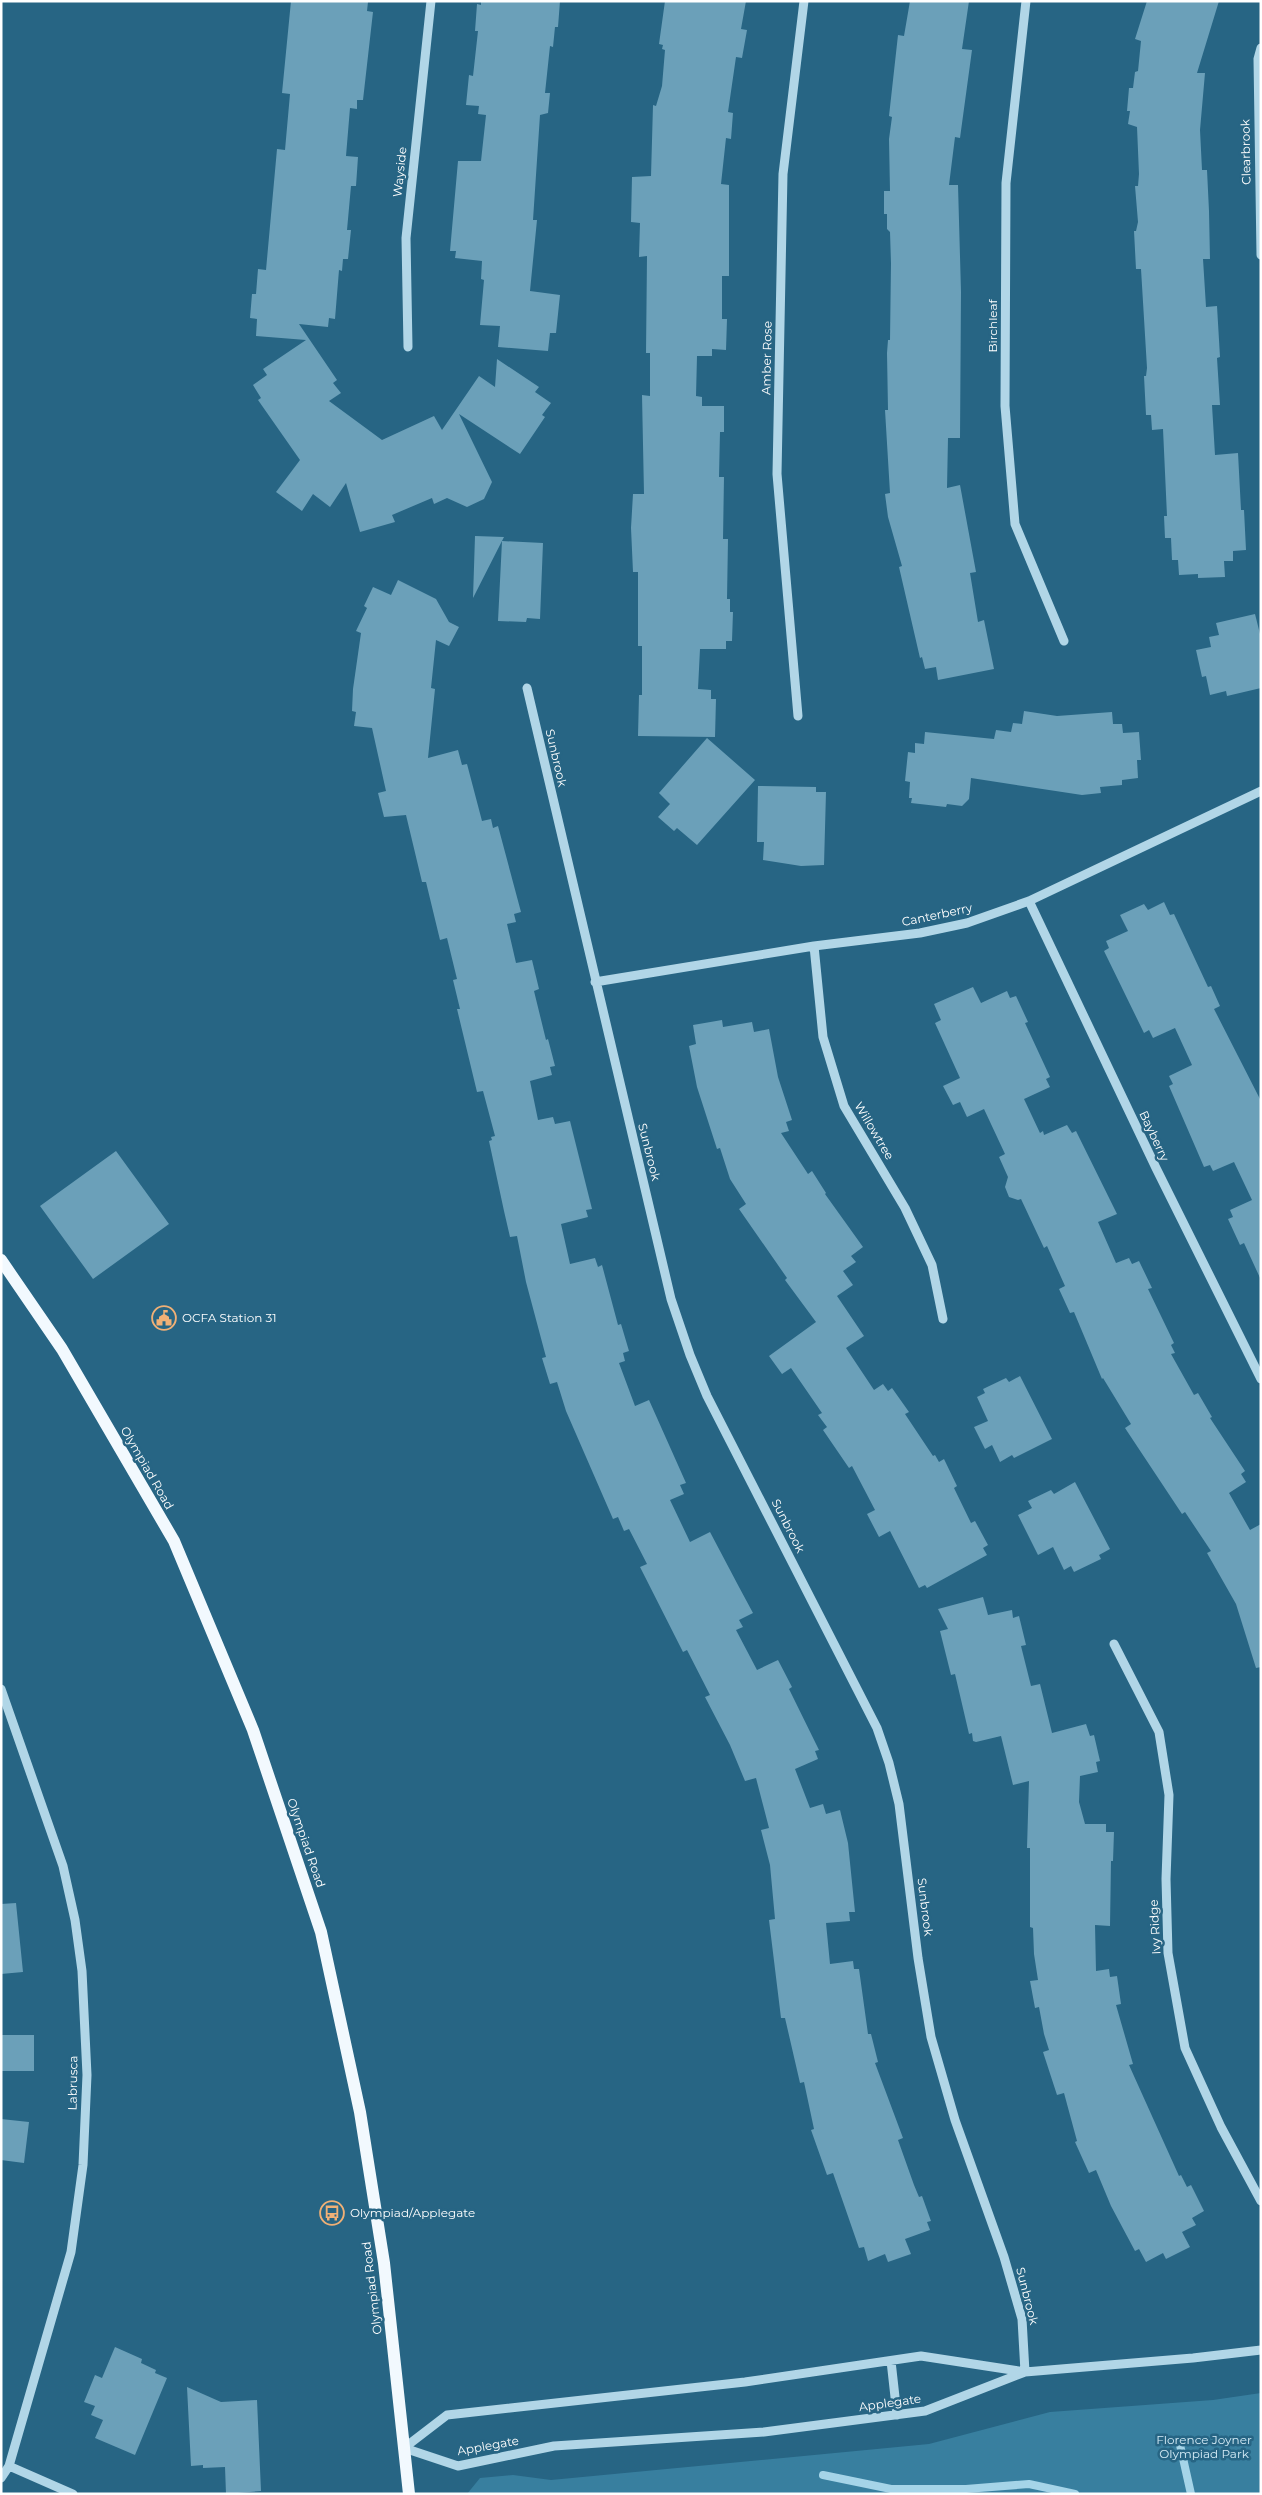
<svg xmlns="http://www.w3.org/2000/svg" width="1262" height="2495" font-family="Montserrat,sans-serif">
<style>
.green{fill:#387f9f}
.lines{fill:none;stroke-linecap:round;stroke-linejoin:round}
.stream{stroke:#a5d4e8;stroke-width:8}
.building{fill:#6ba0b9}
.minor{stroke:#b1d6e7;stroke-width:9}
.major{stroke:#f2f9fe;stroke-width:12}
.labels{text-anchor:middle;stroke-width:5;stroke-linejoin:round;paint-order:stroke}
.street-label{font-size:12px;fill:#fff;stroke:#276584}
.poi-label{font-size:12px;fill:#fff;stroke:#276584;text-anchor:start}
.park-label{font-size:12px;fill:#d4ebf6;stroke:#276584}
</style>
<rect width="100%" height="100%" fill="#276584"/>
<path class="green" d="M 1261,2393 L 1261,2494 L 467,2494 L 480,2478 L 513,2475 L 551,2480 L 929,2444 L 1050,2412 L 1213,2400 Z"/>
<g class="lines">
<path class="stream" d="M 1180,2445 L 1191,2494
M 823,2475 L 891,2489 L 966,2489 L 1029,2484 L 1075,2494"/>
</g>
<path class="building" d="M 291,1 L 368,2 L 367,11 L 373,12 L 363,100 L 357,100 L 357,109 L 350,108 L 346,156 L 358,157 L 356,186 L 351,186 L 347,230 L 351,230 L 348,259 L 343,259 L 342,271 L 339,270 L 335,319 L 329,318 L 328,327 L 299,324 L 337,380 L 333,383 L 341,393 L 329,401 L 382,440 L 434,416 L 442,430 L 479,376 L 495,387 L 497,359 L 539,387 L 535,392 L 551,403 L 542,415 L 545,417 L 520,454 L 459,414 L 492,482 L 484,499 L 467,507 L 447,498 L 434,504 L 432,498 L 392,515 L 395,522 L 360,532 L 346,483 L 330,507 L 313,494 L 302,511 L 276,492 L 300,460 L 258,400 L 261,398 L 253,385 L 267,375 L 263,369 L 306,340 L 256,336 L 257,319 L 250,318 L 252,294 L 256,294 L 258,269 L 266,270 L 277,149 L 285,150 L 290,94 L 282,93 Z
M 481,1 L 560,1 L 558,27 L 555,27 L 553,47 L 550,46 L 545,93 L 550,93 L 548,113 L 540,115 L 533,220 L 537,220 L 530,291 L 560,295 L 556,333 L 550,333 L 548,351 L 498,347 L 500,326 L 480,325 L 484,280 L 481,279 L 482,261 L 455,258 L 456,251 L 450,251 L 458,161 L 481,161 L 486,115 L 478,114 L 479,106 L 466,105 L 469,75 L 473,76 L 478,31 L 475,31 L 477,4 L 481,5 Z
M 665,1 L 746,1 L 741,29 L 747,30 L 742,58 L 736,57 L 728,112 L 733,113 L 731,139 L 726,138 L 721,184 L 729,185 L 729,276 L 722,276 L 722,319 L 727,319 L 726,350 L 712,349 L 712,356 L 697,356 L 696,396 L 702,397 L 702,406 L 724,406 L 724,432 L 720,432 L 719,477 L 724,477 L 723,539 L 728,539 L 727,599 L 730,599 L 730,612 L 733,612 L 732,641 L 726,641 L 726,649 L 700,649 L 698,689 L 711,690 L 711,699 L 716,699 L 715,737 L 638,736 L 639,695 L 642,695 L 642,646 L 638,646 L 638,572 L 633,572 L 631,528 L 633,494 L 644,494 L 642,395 L 650,396 L 650,353 L 646,353 L 647,256 L 639,257 L 640,223 L 631,222 L 632,177 L 651,176 L 653,105 L 656,106 L 662,86 L 665,50 L 662,49 L 663,45 L 659,44 Z
M 910,1 L 969,1 L 962,49 L 972,50 L 960,138 L 955,137 L 949,185 L 958,185 L 961,292 L 960,438 L 948,438 L 947,488 L 960,485 L 976,572 L 970,573 L 978,622 L 984,620 L 994,669 L 938,680 L 936,667 L 925,669 L 922,657 L 920,658 L 899,567 L 902,566 L 888,517 L 885,494 L 890,493 L 885,410 L 888,410 L 887,353 L 888,340 L 890,340 L 891,263 L 890,232 L 887,229 L 887,214 L 884,214 L 884,191 L 890,191 L 889,139 L 892,117 L 889,116 L 898,35 L 904,36 Z
M 1147,1 L 1219,1 L 1197,73 L 1205,73 L 1200,130 L 1202,170 L 1207,170 L 1209,211 L 1210,259 L 1203,259 L 1206,307 L 1217,306 L 1220,357 L 1217,358 L 1220,405 L 1212,405 L 1215,455 L 1238,453 L 1241,510 L 1244,510 L 1246,550 L 1233,551 L 1233,561 L 1224,561 L 1225,577 L 1198,578 L 1198,574 L 1179,575 L 1178,560 L 1172,560 L 1171,538 L 1165,538 L 1164,516 L 1167,516 L 1163,429 L 1152,430 L 1151,415 L 1146,415 L 1144,376 L 1146,376 L 1147,368 L 1141,269 L 1136,269 L 1134,231 L 1136,231 L 1138,222 L 1135,186 L 1138,186 L 1139,174 L 1137,127 L 1128,124 L 1130,111 L 1127,111 L 1129,88 L 1133,88 L 1135,72 L 1138,71 L 1141,41 L 1135,39 Z
M 475,536 L 504,537 L 473,598 Z
M 502,541 L 543,543 L 540,619 L 527,618 L 526,622 L 498,621 Z
M 398,580 L 436,599 L 449,622 L 459,627 L 449,646 L 436,640 L 431,688 L 435,689 L 428,758 L 458,750 L 462,765 L 467,764 L 482,821 L 491,819 L 493,828 L 498,826 L 521,912 L 514,914 L 516,922 L 507,924 L 516,963 L 532,960 L 539,989 L 534,991 L 546,1040 L 548,1039 L 555,1066 L 550,1067 L 552,1075 L 530,1081 L 538,1120 L 553,1117 L 555,1124 L 570,1121 L 592,1209 L 586,1210 L 588,1217 L 561,1224 L 570,1264 L 595,1258 L 598,1267 L 602,1265 L 618,1325 L 621,1324 L 629,1351 L 623,1353 L 625,1361 L 619,1363 L 635,1406 L 649,1400 L 686,1483 L 680,1485 L 684,1494 L 670,1500 L 690,1542 L 710,1532 L 739,1587 L 753,1613 L 739,1620 L 743,1627 L 736,1630 L 757,1670 L 778,1660 L 792,1687 L 789,1689 L 819,1750 L 815,1751 L 818,1759 L 795,1769 L 810,1808 L 823,1804 L 826,1814 L 840,1810 L 848,1843 L 855,1912 L 849,1912 L 850,1921 L 826,1923 L 830,1964 L 853,1961 L 854,1969 L 859,1969 L 868,2034 L 871,2034 L 878,2062 L 875,2063 L 903,2138 L 898,2140 L 914,2185 L 919,2197 L 922,2196 L 931,2221 L 927,2222 L 930,2230 L 905,2239 L 911,2254 L 888,2262 L 885,2254 L 868,2261 L 864,2247 L 859,2248 L 833,2173 L 827,2175 L 811,2130 L 814,2129 L 804,2082 L 800,2083 L 785,2018 L 781,2018 L 769,1920 L 775,1919 L 770,1865 L 761,1830 L 769,1828 L 756,1778 L 745,1781 L 730,1745 L 705,1697 L 710,1695 L 687,1650 L 683,1652 L 640,1567 L 647,1564 L 629,1529 L 624,1531 L 618,1517 L 613,1519 L 566,1411 L 557,1382 L 550,1384 L 542,1358 L 546,1357 L 526,1282 L 517,1236 L 510,1237 L 504,1211 L 489,1141 L 492,1140 L 491,1137 L 495,1136 L 483,1091 L 477,1092 L 457,1009 L 460,1009 L 453,980 L 457,979 L 447,938 L 440,940 L 426,882 L 422,882 L 406,815 L 384,817 L 378,793 L 386,791 L 372,728 L 354,726 L 356,712 L 352,711 L 353,689 L 361,633 L 356,631 L 367,608 L 364,606 L 373,587 L 391,595 Z
M 1255,614 L 1261,638 L 1261,688 L 1227,696 L 1226,691 L 1210,695 L 1206,676 L 1202,677 L 1196,650 L 1211,647 L 1209,637 L 1219,635 L 1216,623 Z
M 1024,711 L 1057,716 L 1112,712 L 1113,724 L 1122,724 L 1123,733 L 1139,732 L 1141,760 L 1137,760 L 1138,778 L 1122,780 L 1122,785 L 1100,787 L 1101,793 L 1082,795 L 971,778 L 969,799 L 962,806 L 947,804 L 946,807 L 911,803 L 912,798 L 909,798 L 910,782 L 905,781 L 908,752 L 915,753 L 915,743 L 924,744 L 925,732 L 994,739 L 996,730 L 1011,732 L 1013,723 L 1022,724 Z
M 707,738 L 755,780 L 697,845 L 677,828 L 674,831 L 658,817 L 670,804 L 659,793 Z
M 758,786 L 816,787 L 816,792 L 826,792 L 824,865 L 801,866 L 763,860 L 764,842 L 757,842 Z
M 1164,902 L 1170,915 L 1174,914 L 1208,987 L 1211,986 L 1220,1006 L 1214,1009 L 1261,1101 L 1261,1280 L 1244,1243 L 1240,1245 L 1228,1219 L 1233,1217 L 1230,1210 L 1252,1200 L 1234,1162 L 1213,1171 L 1210,1165 L 1204,1167 L 1169,1086 L 1173,1084 L 1169,1076 L 1192,1065 L 1175,1028 L 1153,1038 L 1149,1030 L 1144,1033 L 1104,951 L 1109,948 L 1106,941 L 1128,931 L 1120,915 L 1144,904 L 1148,910 Z
M 973,987 L 981,1003 L 1007,991 L 1010,998 L 1016,996 L 1028,1022 L 1025,1023 L 1050,1077 L 1046,1079 L 1050,1087 L 1024,1099 L 1040,1133 L 1043,1131 L 1044,1135 L 1067,1125 L 1072,1133 L 1076,1131 L 1117,1214 L 1098,1222 L 1116,1263 L 1129,1258 L 1132,1264 L 1139,1261 L 1152,1288 L 1148,1289 L 1174,1343 L 1171,1345 L 1175,1353 L 1171,1354 L 1194,1395 L 1198,1393 L 1212,1417 L 1210,1418 L 1245,1471 L 1241,1474 L 1246,1482 L 1229,1493 L 1250,1530 L 1261,1524 L 1261,1667 L 1256,1668 L 1236,1604 L 1207,1553 L 1211,1551 L 1185,1512 L 1182,1514 L 1125,1428 L 1131,1424 L 1103,1378 L 1102,1379 L 1074,1312 L 1070,1313 L 1059,1289 L 1065,1286 L 1047,1246 L 1044,1248 L 1021,1199 L 1018,1200 L 1009,1197 L 1005,1187 L 1008,1177 L 999,1157 L 1005,1154 L 984,1109 L 967,1117 L 960,1102 L 953,1105 L 943,1086 L 960,1078 L 935,1023 L 941,1020 L 934,1004 Z
M 722,1020 L 723,1027 L 752,1022 L 754,1032 L 769,1029 L 778,1077 L 792,1120 L 786,1122 L 789,1131 L 781,1133 L 808,1174 L 812,1171 L 826,1193 L 825,1194 L 863,1247 L 851,1256 L 856,1262 L 843,1271 L 853,1285 L 837,1296 L 864,1336 L 846,1348 L 874,1390 L 883,1384 L 888,1391 L 892,1388 L 909,1412 L 905,1414 L 933,1456 L 935,1455 L 939,1462 L 944,1459 L 957,1486 L 954,1488 L 971,1523 L 975,1521 L 988,1545 L 983,1548 L 987,1555 L 927,1588 L 925,1585 L 919,1588 L 890,1531 L 879,1537 L 867,1514 L 875,1510 L 852,1466 L 849,1468 L 823,1430 L 827,1427 L 818,1415 L 822,1413 L 791,1368 L 782,1374 L 769,1356 L 816,1322 L 785,1280 L 787,1278 L 739,1209 L 746,1204 L 730,1179 L 720,1148 L 717,1149 L 697,1087 L 689,1046 L 696,1044 L 693,1025 Z
M 116,1151 L 169,1224 L 93,1279 L 40,1206 Z
M 1020,1376 L 1052,1439 L 1014,1458 L 1012,1455 L 1000,1462 L 992,1445 L 985,1449 L 974,1427 L 988,1421 L 977,1397 L 985,1393 L 983,1389 L 1006,1378 L 1009,1382 Z
M 1075,1482 L 1110,1549 L 1099,1555 L 1101,1559 L 1074,1572 L 1071,1566 L 1064,1570 L 1053,1547 L 1038,1555 L 1018,1515 L 1032,1508 L 1028,1501 L 1051,1490 L 1054,1494 Z
M 983,1597 L 988,1615 L 1012,1610 L 1013,1618 L 1019,1616 L 1026,1645 L 1021,1646 L 1031,1686 L 1040,1684 L 1052,1733 L 1086,1724 L 1090,1736 L 1094,1735 L 1100,1761 L 1096,1762 L 1098,1772 L 1080,1776 L 1079,1802 L 1085,1824 L 1106,1824 L 1106,1832 L 1114,1832 L 1113,1861 L 1111,1861 L 1110,1926 L 1095,1925 L 1096,1971 L 1109,1969 L 1110,1977 L 1117,1976 L 1121,2004 L 1116,2005 L 1133,2064 L 1129,2065 L 1179,2176 L 1181,2175 L 1187,2187 L 1191,2185 L 1204,2211 L 1192,2218 L 1196,2225 L 1182,2232 L 1190,2247 L 1166,2259 L 1163,2253 L 1146,2262 L 1139,2249 L 1135,2251 L 1111,2206 L 1096,2170 L 1089,2173 L 1075,2142 L 1077,2141 L 1064,2093 L 1057,2095 L 1043,2052 L 1049,2050 L 1044,2034 L 1039,2007 L 1035,2008 L 1030,1981 L 1038,1980 L 1034,1954 L 1033,1928 L 1030,1927 L 1030,1848 L 1027,1848 L 1029,1781 L 1013,1785 L 1001,1736 L 976,1742 L 973,1741 L 972,1733 L 969,1734 L 955,1674 L 951,1675 L 940,1631 L 948,1629 L 938,1609 Z
M 16,1903 L 23,1972 L 1,1974 L 1,1904 Z
M 1,2035 L 34,2035 L 34,2071 L 1,2071 Z
M 1,2119 L 29,2122 L 24,2163 L 1,2160 Z
M 115,2347 L 142,2359 L 141,2363 L 156,2370 L 155,2373 L 167,2378 L 135,2455 L 95,2438 L 103,2420 L 91,2415 L 95,2406 L 84,2402 L 95,2375 L 102,2378 Z
M 187,2387 L 221,2402 L 257,2400 L 261,2491 L 226,2494 L 225,2467 L 203,2468 L 203,2465 L 191,2466 Z"/>
<g class="lines">
<path class="minor" d="M 1026,1 L 1006,183 L 1005,406 L 1015,524 L 1064,641
M 1261,48 L 1258,59 L 1261,255
M 408,347 L 406,238 L 431,1
M 527,688 L 671,1299 L 690,1355 L 707,1396 L 877,1728 L 889,1763 L 899,1804 L 918,1958 L 931,2037 L 955,2120 L 1004,2257 L 1022,2319 L 1025,2372
M 798,716 L 777,474 L 783,174 L 804,1
M 1029,901 L 1156,1168 L 1261,1379
M 814,946 L 823,1037 L 844,1106 L 905,1208 L 932,1265 L 943,1319
M 595,982 L 814,946 L 920,933 L 967,923 L 1029,901 L 1261,791
M 1114,1644 L 1159,1732 L 1169,1795 L 1166,1879 L 1168,1953 L 1185,2048 L 1221,2127 L 1261,2201
M 1,1689 L 63,1866 L 75,1920 L 82,1971 L 87,2075 L 83,2165 L 71,2252 L 9,2466 L 1,2478
M 891,2361 L 897,2415
M 404,2448 L 447,2415 L 745,2382 L 921,2356 L 1025,2372 L 1193,2358 L 1261,2350
M 404,2448 L 458,2466 L 554,2446 L 764,2432 L 925,2411 L 1025,2372
M 9,2466 L 73,2494"/>
<path class="major" d="M 1,1260 L 62,1349 L 174,1541 L 253,1730 L 321,1932 L 360,2112 L 384,2263 L 409,2494"/>
</g>
<defs>
<g id="civic-ring" transform="scale(1.25)"><circle r="9.5" fill="#276584" stroke="#f0b076" stroke-width="1.5"/><path d="M-.6-6.5H3V-4.5H.6V-3L4-1V1h2V6H-6V1h2V-1L-.6-3ZM-1.2 2.5V6h2.4V2.5Z" fill="#f0b076"/></g>
<g id="bus-ring" transform="scale(1.25)"><circle r="9.5" fill="#276584" stroke="#f0b076" stroke-width="1.5"/><path d="M-5-6H5V4H4V6H2V4H-2V6H-4V4H-5ZM-3.5-4V0h7V-4ZM-3.5 1.2v1.5H-2V1.2ZM2 1.2v1.5H3.5V1.2Z" fill="#f0b076"/></g>
</defs>
<g fill-rule="evenodd">
<use href="#civic-ring" x="164" y="1318"/>
<use href="#bus-ring" x="332" y="2213"/>
</g>
<g class="labels">
<g class="street-label">
<text transform="translate(1246 152) rotate(-91)" y="4">Clearbrook</text>
<text transform="translate(400 172) rotate(-84)" y="4">Wayside</text>
<text transform="translate(993 326) rotate(-90)" y="4">Birchleaf</text>
<text transform="translate(767 358) rotate(-89)" y="4">Amber Rose</text>
<text transform="translate(556 758) rotate(77)" y="4">Sunbrook</text>
<text transform="translate(937 915) rotate(-12)" y="4">Canterberry</text>
<text transform="translate(874 1131) rotate(59)" y="4">Willowtree</text>
<text transform="translate(1154 1136) rotate(65)" y="4">Bayberry</text>
<text transform="translate(649 1152) rotate(76)" y="4">Sunbrook</text>
<text transform="translate(147 1468) rotate(60)" y="4">Olympiad Road</text>
<text transform="translate(788 1526) rotate(63)" y="4">Sunbrook</text>
<text transform="translate(306 1843) rotate(71)" y="4">Olympiad Road</text>
<text transform="translate(925 1907) rotate(83)" y="4">Sunbrook</text>
<text transform="translate(1155 1927) rotate(-93)" y="4">Ivy Ridge</text>
<text transform="translate(73 2083) rotate(-89)" y="4">Labrusca</text>
<text transform="translate(372 2288) rotate(-97)" y="4">Olympiad Road</text>
<text transform="translate(1027 2296) rotate(76)" y="4">Sunbrook</text>
<text transform="translate(890 2403) rotate(-8)" y="4">Applegate</text>
<text transform="translate(488 2446) rotate(-10)" y="4">Applegate</text>
</g>
<g class="poi-label">
<text x="182" y="1322">OCFA Station 31</text>
<text x="350" y="2217">Olympiad/Applegate</text>
</g>
<g class="park-label">
<text x="1204" y="2444">Florence Joyner<tspan x="1204" dy="14">Olympiad Park</tspan></text>
</g>
</g>
<rect width="1262" height="2495" fill="none" stroke="#ffffff" stroke-width="5"/>
</svg>
